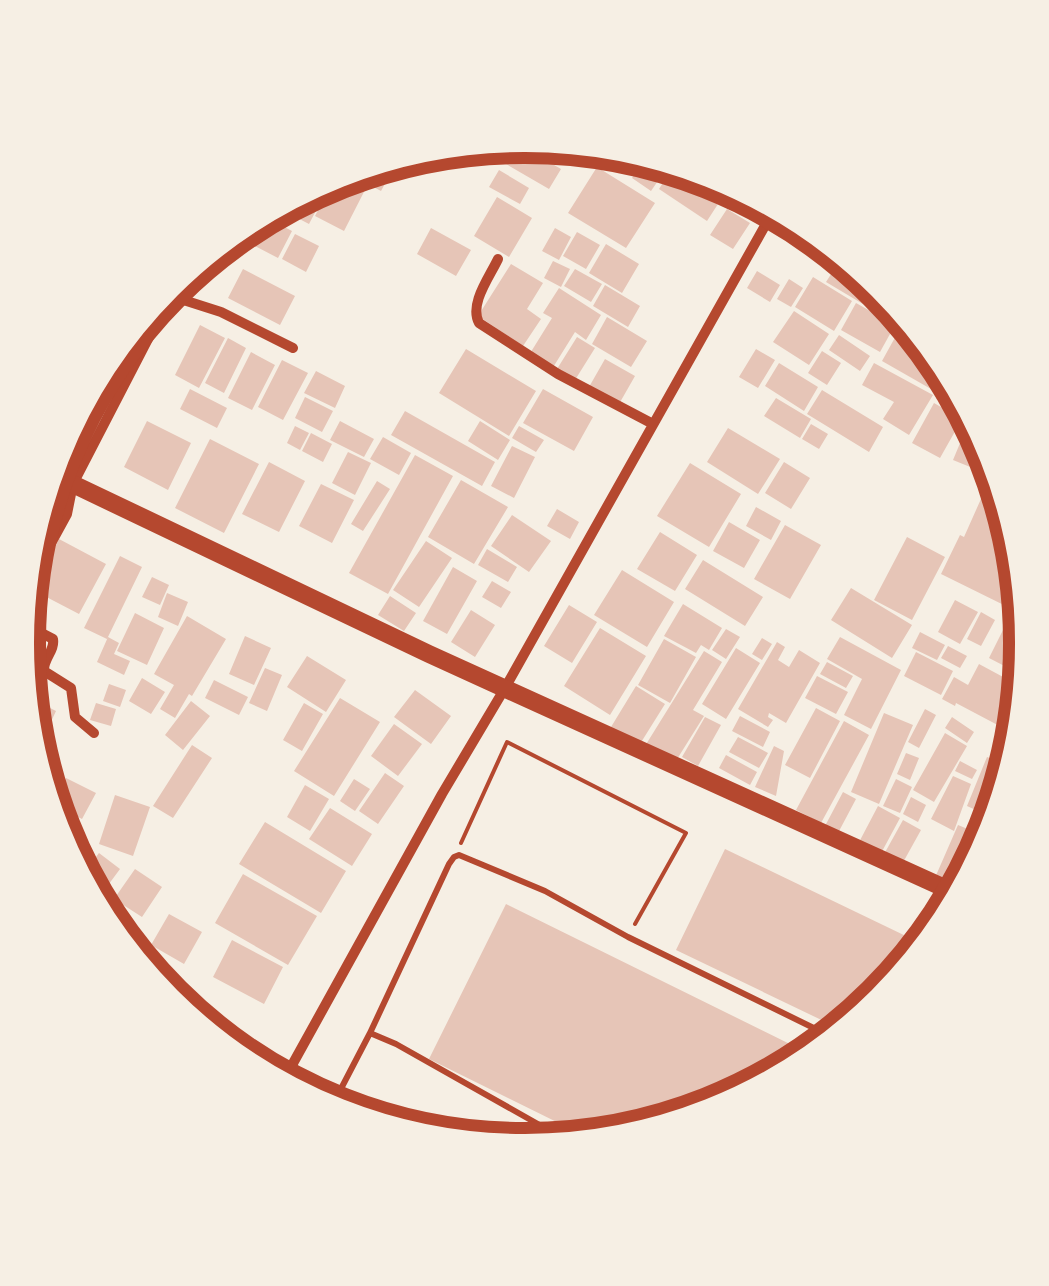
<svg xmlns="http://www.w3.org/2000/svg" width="1049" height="1286" font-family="Cabin,sans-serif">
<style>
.building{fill:#e6c5b7}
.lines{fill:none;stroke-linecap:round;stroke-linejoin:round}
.path{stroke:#b5482f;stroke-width:4}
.service{stroke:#b5482f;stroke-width:6}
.minor{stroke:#b5482f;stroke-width:10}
.secondary{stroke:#b5482f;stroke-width:18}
.rim{fill:none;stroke:#b5482f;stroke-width:12}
</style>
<rect width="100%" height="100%" fill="#f6efe4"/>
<path class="building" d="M 518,144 L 561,169 L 549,189 L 506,164 Z
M 641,164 L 666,169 L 651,191 L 632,178 Z
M 394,167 L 381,191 L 351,175 Z
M 597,167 L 655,203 L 626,248 L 568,213 Z
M 499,170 L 529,188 L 520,204 L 489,187 Z
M 671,170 L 707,177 L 727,190 L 707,221 L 659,189 Z
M 343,177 L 366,188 L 344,231 L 315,216 L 334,179 Z
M 332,180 L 309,224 L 284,211 L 286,210 Z
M 736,192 L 758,207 L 753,215 L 730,201 Z
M 497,197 L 532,218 L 509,257 L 474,236 Z
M 727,209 L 750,223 L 733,249 L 710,235 Z
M 271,220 L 292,231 L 278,258 L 253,245 L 262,226 Z
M 431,228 L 471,250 L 456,276 L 417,254 Z
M 555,228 L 571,237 L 559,260 L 542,251 Z
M 577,232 L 600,245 L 586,269 L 563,256 Z
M 295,234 L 319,246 L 306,272 L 282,259 Z
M 606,244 L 639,264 L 622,293 L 589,273 Z
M 553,261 L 570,269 L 561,287 L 544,278 Z
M 511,264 L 543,283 L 527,309 L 541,319 L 523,346 L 478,316 Z
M 835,268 L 888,301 L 897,314 L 893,322 L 826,282 Z
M 243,269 L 295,296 L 280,325 L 228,298 Z
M 575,269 L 602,284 L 591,302 L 564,286 Z
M 757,271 L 780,285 L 770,302 L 747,288 Z
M 813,277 L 852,301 L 834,331 L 795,307 Z
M 789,279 L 803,288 L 791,307 L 777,299 Z
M 605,285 L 640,306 L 628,327 L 593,306 Z
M 559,288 L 601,315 L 586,340 L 575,332 L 552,369 L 529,355 L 552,318 L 543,313 Z
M 856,303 L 895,325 L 880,352 L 841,330 Z
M 794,311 L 829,334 L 809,365 L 773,342 Z
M 607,317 L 647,341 L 631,367 L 592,344 Z
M 903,323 L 938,376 L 931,389 L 882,361 Z
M 200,325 L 225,338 L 199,388 L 175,375 Z
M 839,335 L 870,356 L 860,371 L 829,350 Z
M 577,337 L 595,348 L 575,380 L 557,369 Z
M 228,338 L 246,348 L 224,393 L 205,383 Z
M 466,349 L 536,391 L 509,436 L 439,393 Z
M 756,349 L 775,360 L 758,388 L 739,377 Z
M 822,351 L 841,363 L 827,385 L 808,373 Z
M 251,352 L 275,365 L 252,410 L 228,398 Z
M 605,359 L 635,376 L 619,404 L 589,387 Z
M 282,360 L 308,373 L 283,420 L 258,407 Z
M 779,363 L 818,387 L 804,411 L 765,386 Z
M 874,363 L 933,395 L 909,435 L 883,419 L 894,402 L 862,385 Z
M 316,371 L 345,386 L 335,408 L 304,393 Z
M 943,384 L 963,413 L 936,399 Z
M 190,389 L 227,408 L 217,428 L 180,409 Z
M 543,389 L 593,417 L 574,451 L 523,423 Z
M 822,390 L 883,427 L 869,452 L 807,414 Z
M 305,397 L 333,411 L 322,432 L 295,418 Z
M 776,398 L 811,419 L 800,438 L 764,416 Z
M 934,403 L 962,419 L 940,458 L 912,443 Z
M 405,411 L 495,462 L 482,486 L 391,435 Z
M 147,421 L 191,443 L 168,490 L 124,467 Z
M 340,421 L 374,439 L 364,457 L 330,440 Z
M 480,421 L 510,440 L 498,460 L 468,441 Z
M 811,424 L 828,434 L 819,449 L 802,439 Z
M 968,424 L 972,426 L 988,451 L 990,461 L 985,473 L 953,460 Z
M 295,426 L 309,433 L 300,450 L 287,443 Z
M 519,426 L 544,440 L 536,452 L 512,438 Z
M 728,428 L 780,459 L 758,494 L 707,462 Z
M 311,433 L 332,444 L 323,462 L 302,451 Z
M 383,437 L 411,453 L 399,475 L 370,459 Z
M 210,439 L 259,464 L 224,533 L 175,508 Z
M 512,446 L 535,457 L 514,498 L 491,486 Z
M 348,452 L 371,463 L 355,495 L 332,483 Z
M 415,455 L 453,476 L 388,594 L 349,573 Z
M 269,462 L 305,481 L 279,532 L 242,514 Z
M 784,462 L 810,478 L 791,509 L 765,493 Z
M 690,463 L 741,494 L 709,547 L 657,516 Z
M 993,472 L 1005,535 L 997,553 L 1010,560 L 1020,613 L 941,574 L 960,535 L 964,537 Z
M 461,480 L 508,507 L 474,564 L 428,537 Z
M 377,481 L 390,489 L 363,531 L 351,524 Z
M 321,484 L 354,500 L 332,543 L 299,526 Z
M 756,507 L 781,521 L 771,540 L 746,526 Z
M 557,509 L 579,522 L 570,539 L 547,526 Z
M 512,515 L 551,541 L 529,572 L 491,546 Z
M 729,522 L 760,540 L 744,568 L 713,551 Z
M 785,525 L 821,545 L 790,599 L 754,579 Z
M 660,532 L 697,555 L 675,591 L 637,569 Z
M 907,537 L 945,557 L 912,620 L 874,600 Z
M 59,539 L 106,564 L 79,614 L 33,590 Z
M 426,541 L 452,558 L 419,607 L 393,590 Z
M 487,549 L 517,567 L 508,582 L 478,565 Z
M 120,556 L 142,567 L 107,639 L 84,628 Z
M 703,560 L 763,597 L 745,626 L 685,589 Z
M 453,567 L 477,581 L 447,634 L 423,621 Z
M 622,570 L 674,602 L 647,647 L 594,615 Z
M 152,577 L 169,585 L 160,605 L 142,597 Z
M 492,581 L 511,592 L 501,608 L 482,597 Z
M 851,588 L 912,625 L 892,658 L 831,620 Z
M 167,593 L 188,602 L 178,626 L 158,617 Z
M 390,596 L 416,613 L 404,631 L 378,615 Z
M 955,600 L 978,612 L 960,644 L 938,632 Z
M 683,604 L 722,628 L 709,650 L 701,645 L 696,653 L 664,636 Z
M 569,605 L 597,622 L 572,663 L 544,646 Z
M 471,610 L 495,625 L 475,657 L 451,642 Z
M 981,612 L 995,620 L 981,646 L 967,639 Z
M 135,613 L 164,628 L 147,665 L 117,651 Z
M 1011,614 L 1022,619 L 1026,644 L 1020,674 L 989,658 Z
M 187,616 L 226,639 L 192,696 L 189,694 L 175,718 L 160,709 L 174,685 L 154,674 Z
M 600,628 L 646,656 L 610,715 L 564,686 Z
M 726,629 L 740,637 L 726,659 L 712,650 Z
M 920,632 L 945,645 L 937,660 L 912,648 Z
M 245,636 L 271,648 L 254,685 L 229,674 Z
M 108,637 L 119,643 L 114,654 L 130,661 L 124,675 L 97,662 Z
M 840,637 L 901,670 L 871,729 L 844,715 L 862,679 L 827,659 Z
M 762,638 L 772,644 L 762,660 L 752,654 Z
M 664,639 L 696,657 L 670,703 L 638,685 Z
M 777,642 L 785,647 L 778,660 L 789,667 L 799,650 L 820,663 L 786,723 L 769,713 L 768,717 L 773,720 L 768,727 L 738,709 Z
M 948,646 L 967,656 L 960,668 L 941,658 Z
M 736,648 L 760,663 L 726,719 L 702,704 Z
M 704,651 L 722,662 L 693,710 L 704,716 L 674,764 L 645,746 Z
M 916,652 L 953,671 L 941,695 L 904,676 Z
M 307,656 L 346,680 L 326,712 L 287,687 Z
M 827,662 L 853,676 L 846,688 L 820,674 Z
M 979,664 L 1018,685 L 1009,731 L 956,703 L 955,706 L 942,699 L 954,677 L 968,685 Z
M 265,668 L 282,675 L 267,711 L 249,703 Z
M 817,676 L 848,692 L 836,714 L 805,698 Z
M 142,678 L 165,692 L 151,714 L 129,701 Z
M 214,680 L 248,697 L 239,715 L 205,698 Z
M 109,684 L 126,690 L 120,707 L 103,701 Z
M 636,686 L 665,704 L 640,744 L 611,727 Z
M 415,690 L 451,716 L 431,744 L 394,717 Z
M 340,698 L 380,722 L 334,796 L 294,771 Z
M 34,700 L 56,711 L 42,741 L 37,717 Z
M 191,701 L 210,716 L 183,750 L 165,735 Z
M 96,703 L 116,709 L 111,726 L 90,720 Z
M 304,703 L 323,714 L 302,751 L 283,740 Z
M 816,708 L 840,721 L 810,778 L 785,765 Z
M 925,709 L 936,715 L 919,748 L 908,742 Z
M 884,713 L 913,725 L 879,804 L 851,792 Z
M 740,716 L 770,732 L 763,747 L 732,731 Z
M 705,717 L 721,725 L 698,766 L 682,757 Z
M 952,717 L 974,732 L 967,743 L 945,728 Z
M 844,721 L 869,735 L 821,823 L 796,810 Z
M 394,724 L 422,744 L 398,776 L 371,756 Z
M 945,733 L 967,746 L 934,802 L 913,790 Z
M 738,737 L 768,753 L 759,768 L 729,752 Z
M 192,745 L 212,758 L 173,818 L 153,806 Z
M 774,746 L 784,751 L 776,796 L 755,787 Z
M 906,753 L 919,758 L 910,780 L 897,774 Z
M 726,755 L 757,772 L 750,785 L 719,768 Z
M 987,757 L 1003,763 L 995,801 L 989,816 L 967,806 Z
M 960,761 L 977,770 L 972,779 L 955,771 Z
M 385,773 L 404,786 L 378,824 L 359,811 Z
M 953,776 L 971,784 L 954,831 L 931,819 Z
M 66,778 L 96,793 L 82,819 L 55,805 L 54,801 Z
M 354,779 L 370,789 L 355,811 L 340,801 Z
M 896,779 L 912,787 L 900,813 L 883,806 Z
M 305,785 L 329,799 L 310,831 L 287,817 Z
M 843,792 L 856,799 L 838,833 L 825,826 Z
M 115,795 L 150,807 L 133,856 L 99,844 Z
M 911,797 L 926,805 L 918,822 L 903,814 Z
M 878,806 L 900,818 L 879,857 L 857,846 Z
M 330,808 L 372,834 L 352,866 L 309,839 Z
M 903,820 L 921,830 L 901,866 L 883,856 Z
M 265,822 L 346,871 L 321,913 L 239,864 Z
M 958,825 L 975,832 L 951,887 L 934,880 Z
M 725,849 L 910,938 L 879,998 L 836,1027 L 676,950 Z
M 99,853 L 120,869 L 103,892 L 94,885 L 85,871 Z
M 135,869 L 162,887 L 142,917 L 114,899 Z
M 243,874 L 317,916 L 288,965 L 215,923 Z
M 506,904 L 802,1050 L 716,1107 L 581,1134 L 429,1059 Z
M 169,914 L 202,932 L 184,964 L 151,945 Z
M 232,940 L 283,967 L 264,1004 L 213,977 Z"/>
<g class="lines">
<path class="path" d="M 461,843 L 507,742 L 686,833 L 635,924"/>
<path class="service" d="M 370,1033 L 449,864 L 454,857 L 459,855 L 545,891 L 628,937 L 826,1034
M 332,1106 L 370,1033 L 396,1044 L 552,1132
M 549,1140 L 552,1132 L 564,1137"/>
<path class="minor" d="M 498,259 C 489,278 469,304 479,323 L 558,374 L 653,424
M 171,296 L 221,312 L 293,348
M 38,567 L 67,514 L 73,484 L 177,283
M 26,625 L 53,639 C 55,651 43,659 44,671 L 71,688 L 75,717 L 94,733
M 221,1033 L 289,1069
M 286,1076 L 442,794 L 505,688 L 771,215"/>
<path class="secondary" d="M 56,476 L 429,654 L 951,891"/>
</g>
<path d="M0 0H1049V1286H0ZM524 158H525A484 484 0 0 1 1009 642V644A484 484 0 0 1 525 1128H524A484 484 0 0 1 40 644V642A484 484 0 0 1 524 158Z" fill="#f6efe4" fill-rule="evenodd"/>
<path class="rim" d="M524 158H525A484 484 0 0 1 1009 642V644A484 484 0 0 1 525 1128H524A484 484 0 0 1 40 644V642A484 484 0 0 1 524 158Z"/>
</svg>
